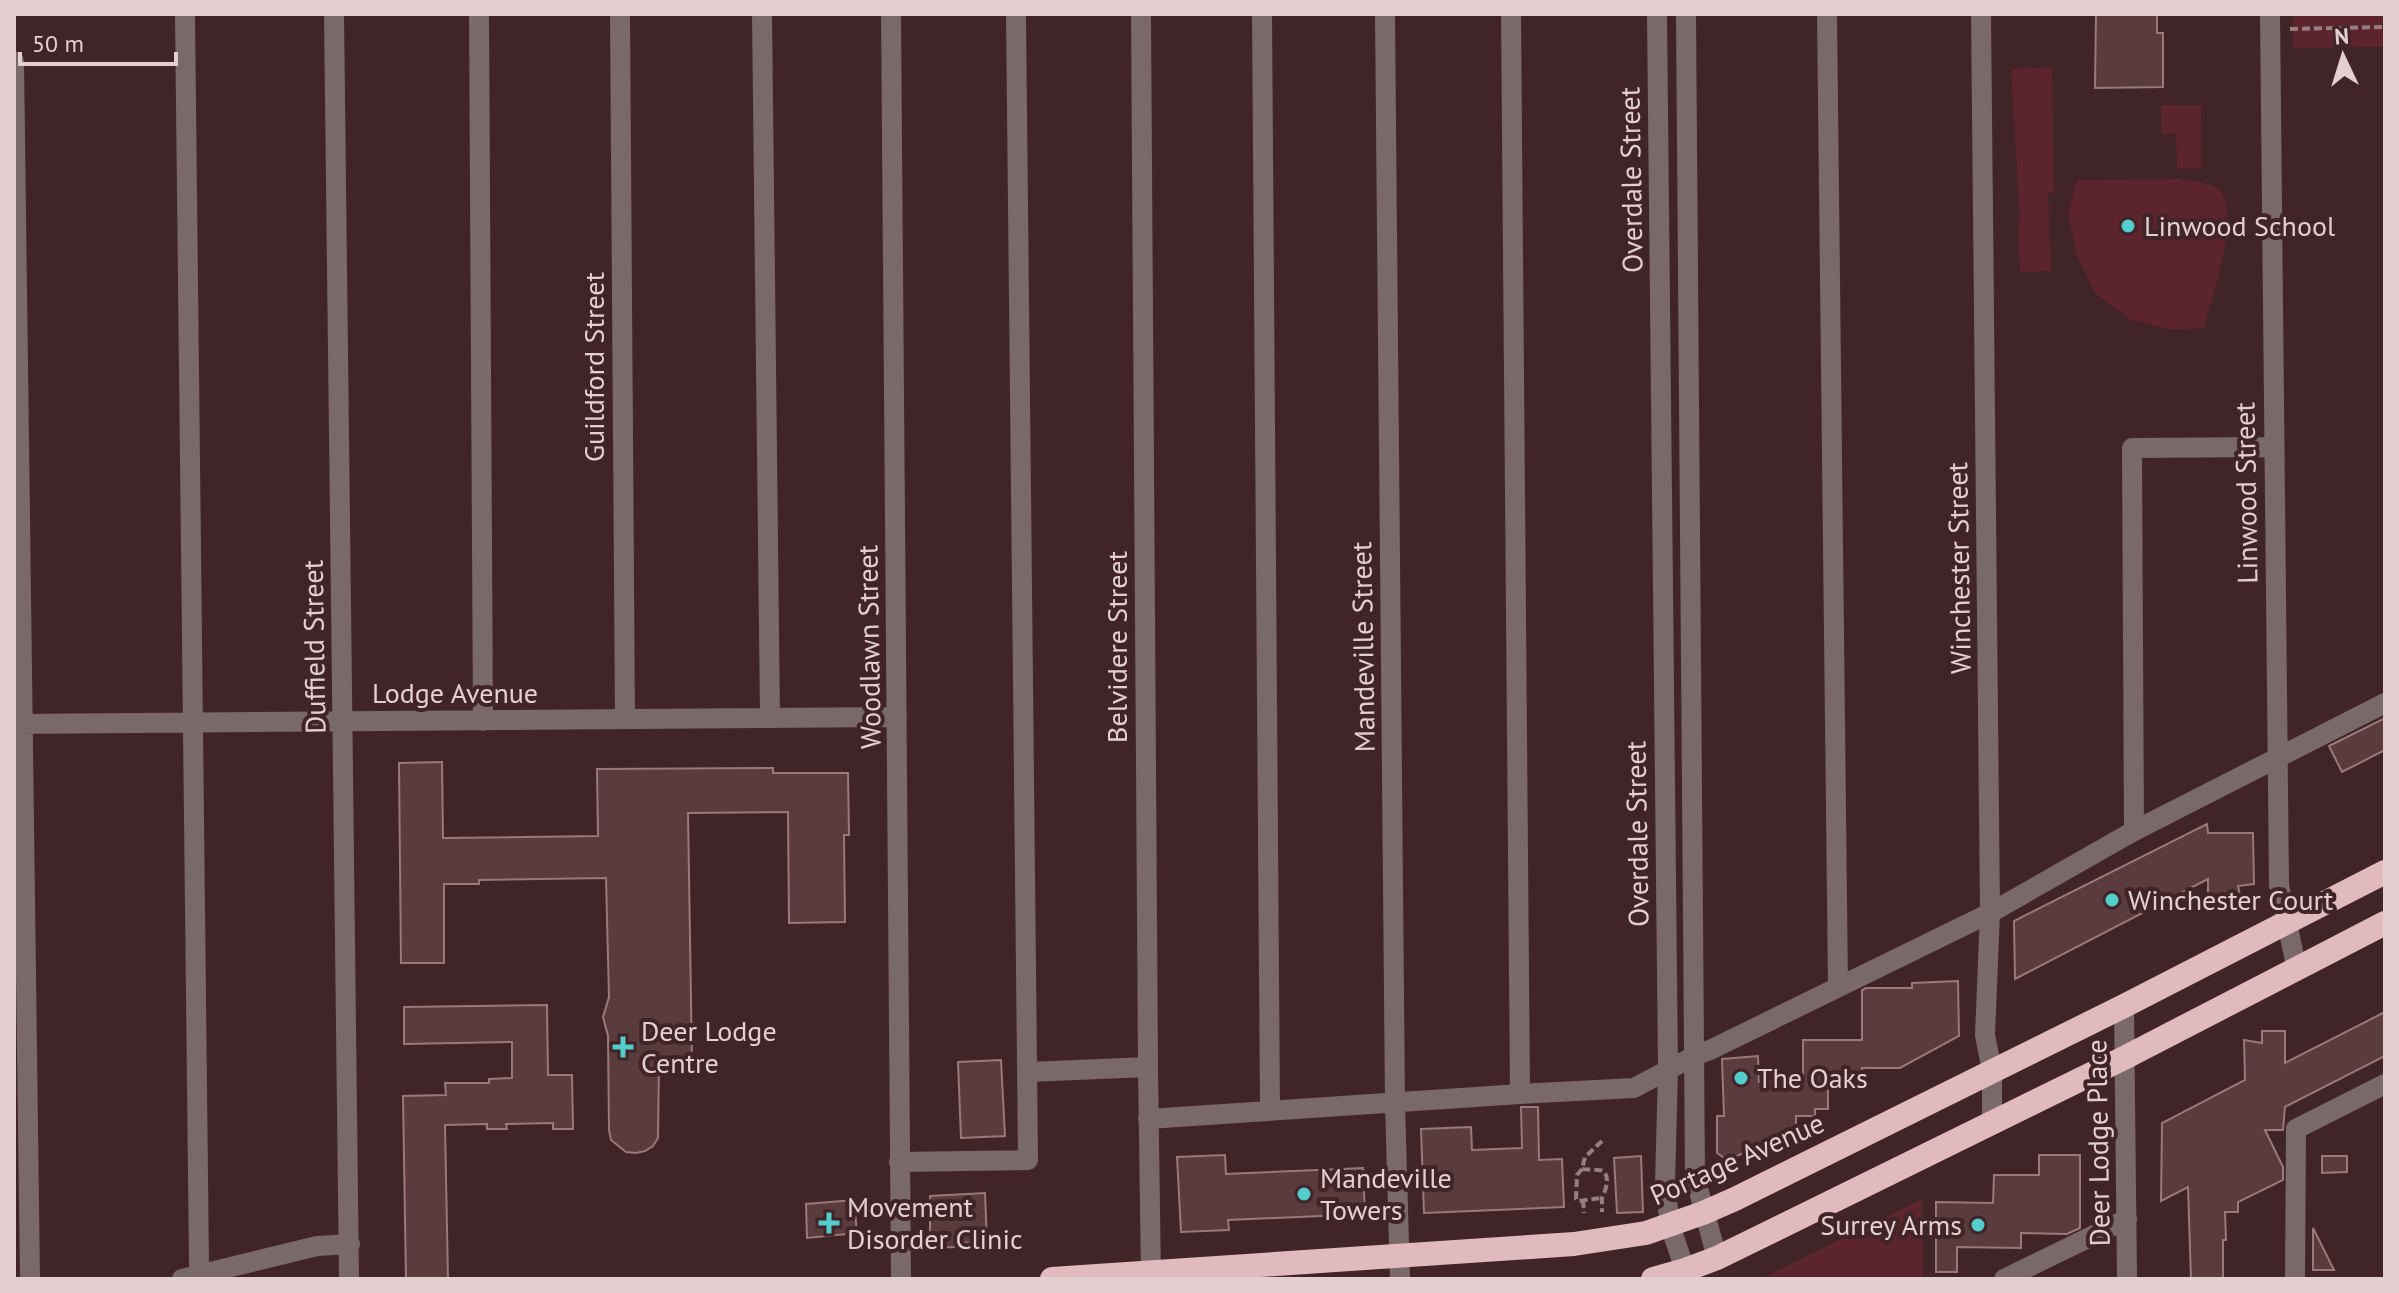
<svg xmlns="http://www.w3.org/2000/svg" width="2399" height="1293" font-family="'PT Sans',sans-serif">
<style>
.green{fill:#5c242c}
.building{fill:#5a3b3e;stroke:#9b787a;stroke-width:2}
.lines{fill:none;stroke-linecap:round;stroke-linejoin:round}
.path{stroke:#977f81;stroke-width:4;stroke-dasharray:8 4;stroke-linecap:butt}
.minor{stroke:#79696a;stroke-width:20}
.highway{stroke:#e1babd;stroke-width:24}
.poi-dot{fill:#53cdcb;stroke:#412427;stroke-width:3}
.labels{text-anchor:middle;stroke-width:8;stroke-linejoin:round;paint-order:stroke}
.street-label{font-size:28px;fill:#e3cfd0;stroke:#412427}
.poi-label{font-size:28px;fill:#e3cfd0;stroke:#412427;text-anchor:start}
</style>
<rect width="100%" height="100%" fill="#412427"/>
<path class="green" d="M 2293,14 L 2385,14 L 2385,47 L 2293,48 Z
M 2052,67 L 2054,193 L 2048,193 L 2051,271 L 2020,272 L 2018,222 L 2020,220 L 2011,69 Z
M 2161,105 L 2201,105 L 2202,168 L 2177,169 L 2176,134 L 2161,134 Z
M 2180,179 C 2190,181 2208,182 2217,188 C 2244,207 2211,299 2204,328 L 2171,330 L 2130,319 L 2095,293 L 2077,256 L 2068,213 L 2077,180 Z
M 1922,1199 L 1923,1279 L 1761,1279 Z"/>
<path class="building" d="M 2096,14 L 2157,14 L 2157,33 L 2163,33 L 2163,87 L 2095,88 Z
M 2385,718 L 2385,750 L 2342,772 L 2329,746 Z
M 442,762 L 443,838 L 598,836 L 597,769 L 773,768 L 773,773 L 848,773 L 849,835 L 844,835 L 845,922 L 789,923 L 788,812 L 688,813 L 692,1062 L 659,1063 L 658,1138 L 653,1146 L 645,1151 L 636,1153 L 626,1152 L 611,1140 L 609,1130 L 608,1036 L 603,1017 L 609,997 L 606,878 L 479,880 L 479,884 L 444,884 L 444,963 L 401,963 L 399,763 Z
M 2207,824 L 2208,833 L 2253,833 L 2254,884 L 2238,886 L 2240,895 L 2208,912 L 2208,879 L 2015,979 L 2014,921 Z
M 1958,981 L 1959,1036 L 1900,1068 L 1862,1068 L 1862,1089 L 1828,1089 L 1828,1109 L 1815,1109 L 1815,1116 L 1796,1116 L 1796,1127 L 1733,1158 L 1726,1159 L 1717,1153 L 1717,1116 L 1724,1116 L 1722,1059 L 1758,1056 L 1759,1082 L 1803,1081 L 1803,1040 L 1862,1040 L 1862,990 L 1866,988 L 1912,988 L 1912,983 Z
M 547,1005 L 548,1075 L 572,1075 L 573,1129 L 553,1129 L 553,1123 L 506,1124 L 507,1129 L 487,1129 L 487,1124 L 445,1125 L 448,1279 L 406,1279 L 403,1096 L 446,1095 L 445,1083 L 489,1083 L 489,1079 L 512,1078 L 512,1042 L 404,1044 L 404,1007 Z
M 2385,1012 L 2385,1056 L 2285,1107 L 2283,1130 L 2265,1130 L 2283,1167 L 2283,1180 L 2238,1202 L 2238,1212 L 2225,1212 L 2226,1240 L 2223,1240 L 2223,1279 L 2191,1279 L 2188,1187 L 2161,1201 L 2162,1123 L 2245,1080 L 2244,1040 L 2262,1043 L 2262,1031 L 2285,1031 L 2285,1063 Z
M 1001,1060 L 1005,1136 L 961,1138 L 958,1062 Z
M 1521,1107 L 1538,1107 L 1539,1160 L 1562,1159 L 1564,1207 L 1424,1213 L 1421,1129 L 1471,1127 L 1472,1150 L 1522,1148 Z
M 1225,1155 L 1226,1174 L 1363,1168 L 1365,1214 L 1228,1220 L 1229,1230 L 1181,1232 L 1177,1157 Z
M 2039,1155 L 2080,1155 L 2080,1228 L 2067,1234 L 2021,1233 L 2021,1248 L 1957,1247 L 1957,1272 L 1936,1272 L 1936,1202 L 1993,1203 L 1994,1175 L 2039,1175 Z
M 1641,1156 L 1643,1212 L 1617,1213 L 1614,1158 Z
M 2322,1156 L 2347,1156 L 2347,1172 L 2322,1173 Z
M 985,1193 L 987,1242 L 956,1243 L 956,1247 L 930,1248 L 930,1196 Z
M 854,1200 L 857,1233 L 807,1238 L 806,1204 Z
M 2313,1228 L 2334,1270 L 2313,1270 Z"/>
<g class="lines">
<path class="path" d="M 2290,29 L 2385,27
M 1602,1141 L 1585,1157 L 1582,1169 C 1587,1170 1599,1169 1603,1171 C 1611,1177 1605,1192 1602,1198 L 1602,1212
M 1582,1169 L 1577,1175 L 1576,1199 L 1579,1201 L 1601,1198
M 1583,1200 L 1584,1213"/>
<path class="minor" d="M 185,14 L 199,1265 L 205,1273 L 213,1279
M 334,14 L 349,1279
M 479,14 L 483,721
M 620,14 L 625,719
M 762,14 L 770,718
M 891,14 L 901,1279
M 1141,14 L 1148,1067 L 1151,1279
M 1262,14 L 1270,1111
M 1385,14 L 1395,1103 L 1400,1279
M 1511,14 L 1520,1094
M 1657,14 L 1668,1070 L 1665,1184 L 1670,1225 L 1685,1270
M 1686,14 L 1695,1177 L 1717,1258
M 1827,14 L 1838,987
M 1981,14 L 1990,913 L 1985,1035 L 1992,1071 L 1992,1121
M 2270,14 L 2279,885 L 2297,970
M 14,61 L 30,1279
M 14,724 L 897,717
M 2134,831 L 2132,448 L 2274,447
M 2124,1006 L 2127,1279
M 1028,1072 L 1148,1067
M 1148,1119 L 1520,1094 L 1634,1088 L 1696,1055 L 1710,1050 L 1990,913 L 2134,831 L 2385,703
M 899,1162 L 1028,1160 L 1016,14
M 182,1279 L 317,1246 L 350,1244
M 2004,1279 L 2127,1219
M 2295,1279 L 2296,1129 L 2385,1084"/>
<path class="highway" d="M 1052,1279 L 1574,1244 L 1646,1233 L 1703,1213 L 1735,1199 L 2124,1006 L 2385,872
M 1653,1279 L 1685,1270 L 1717,1258 L 2124,1058 L 2385,923"/>
</g>
<g class="poi-dot">
<circle cx="2128" cy="226" r="8"/>
<circle cx="2112" cy="900" r="8"/>
<path d="M619 1035h8v8h8v8h-8v8h-8v-8h-8v-8h8z"/>
<circle cx="1741" cy="1078" r="8"/>
<circle cx="1304" cy="1194" r="8"/>
<path d="M825 1211h8v8h8v8h-8v8h-8v-8h-8v-8h8z"/>
<circle cx="1978" cy="1225" r="8"/>
</g>
<g class="labels">
<g class="street-label">
<text transform="translate(1631 180) rotate(-91)" y="10">Overdale Street</text>
<text transform="translate(594 367) rotate(-90)" y="10">Guildford Street</text>
<text transform="translate(2246 493) rotate(-91)" y="10">Linwood Street</text>
<text transform="translate(1959 568) rotate(-91)" y="10">Winchester Street</text>
<text transform="translate(314 647) rotate(-91)" y="10">Duffield Street</text>
<text transform="translate(869 647) rotate(-91)" y="10">Woodlawn Street</text>
<text transform="translate(1117 647) rotate(-90)" y="10">Belvidere Street</text>
<text transform="translate(1363 647) rotate(-91)" y="10">Mandeville Street</text>
<text x="455" y="703">Lodge Avenue</text>
<text transform="translate(1637 834) rotate(-91)" y="10">Overdale Street</text>
<text transform="translate(2098 1143) rotate(-91)" y="10">Deer Lodge Place</text>
<text transform="translate(1737 1159) rotate(-24)" y="10">Portage Avenue</text>
</g>
<g class="poi-label">
<text x="2144" y="236">Linwood School</text>
<text x="2128" y="910">Winchester Court</text>
<text x="641" y="1041">Deer Lodge<tspan x="641" dy="32">Centre</tspan></text>
<text x="1757" y="1088">The Oaks</text>
<text x="1320" y="1188">Mandeville<tspan x="1320" dy="32">Towers</tspan></text>
<text x="847" y="1217">Movement<tspan x="847" dy="32">Disorder Clinic</tspan></text>
<text x="1962" y="1235" text-anchor="end">Surrey Arms</text>
</g>
</g>
<rect width="2399" height="1293" fill="none" stroke="#e3cfd0" stroke-width="32"/>
<g transform="translate(2343 56) rotate(356)" stroke="#412427" stroke-width="6" paint-order="stroke">
<path d="M0-6L14 30L0 20L-14 30Z" fill="#e3cfd0"/>
<text y="-12" font-size="22" font-weight="bold" text-anchor="middle" fill="#e3cfd0">N</text>
</g>
<path d="M20 52v12h156v-12" fill="none" stroke="#e3cfd0" stroke-width="4"/>
<text x="32" y="52" font-size="24" fill="#e3cfd0" stroke="#412427" stroke-width="6" paint-order="stroke">50 m</text>
</svg>
